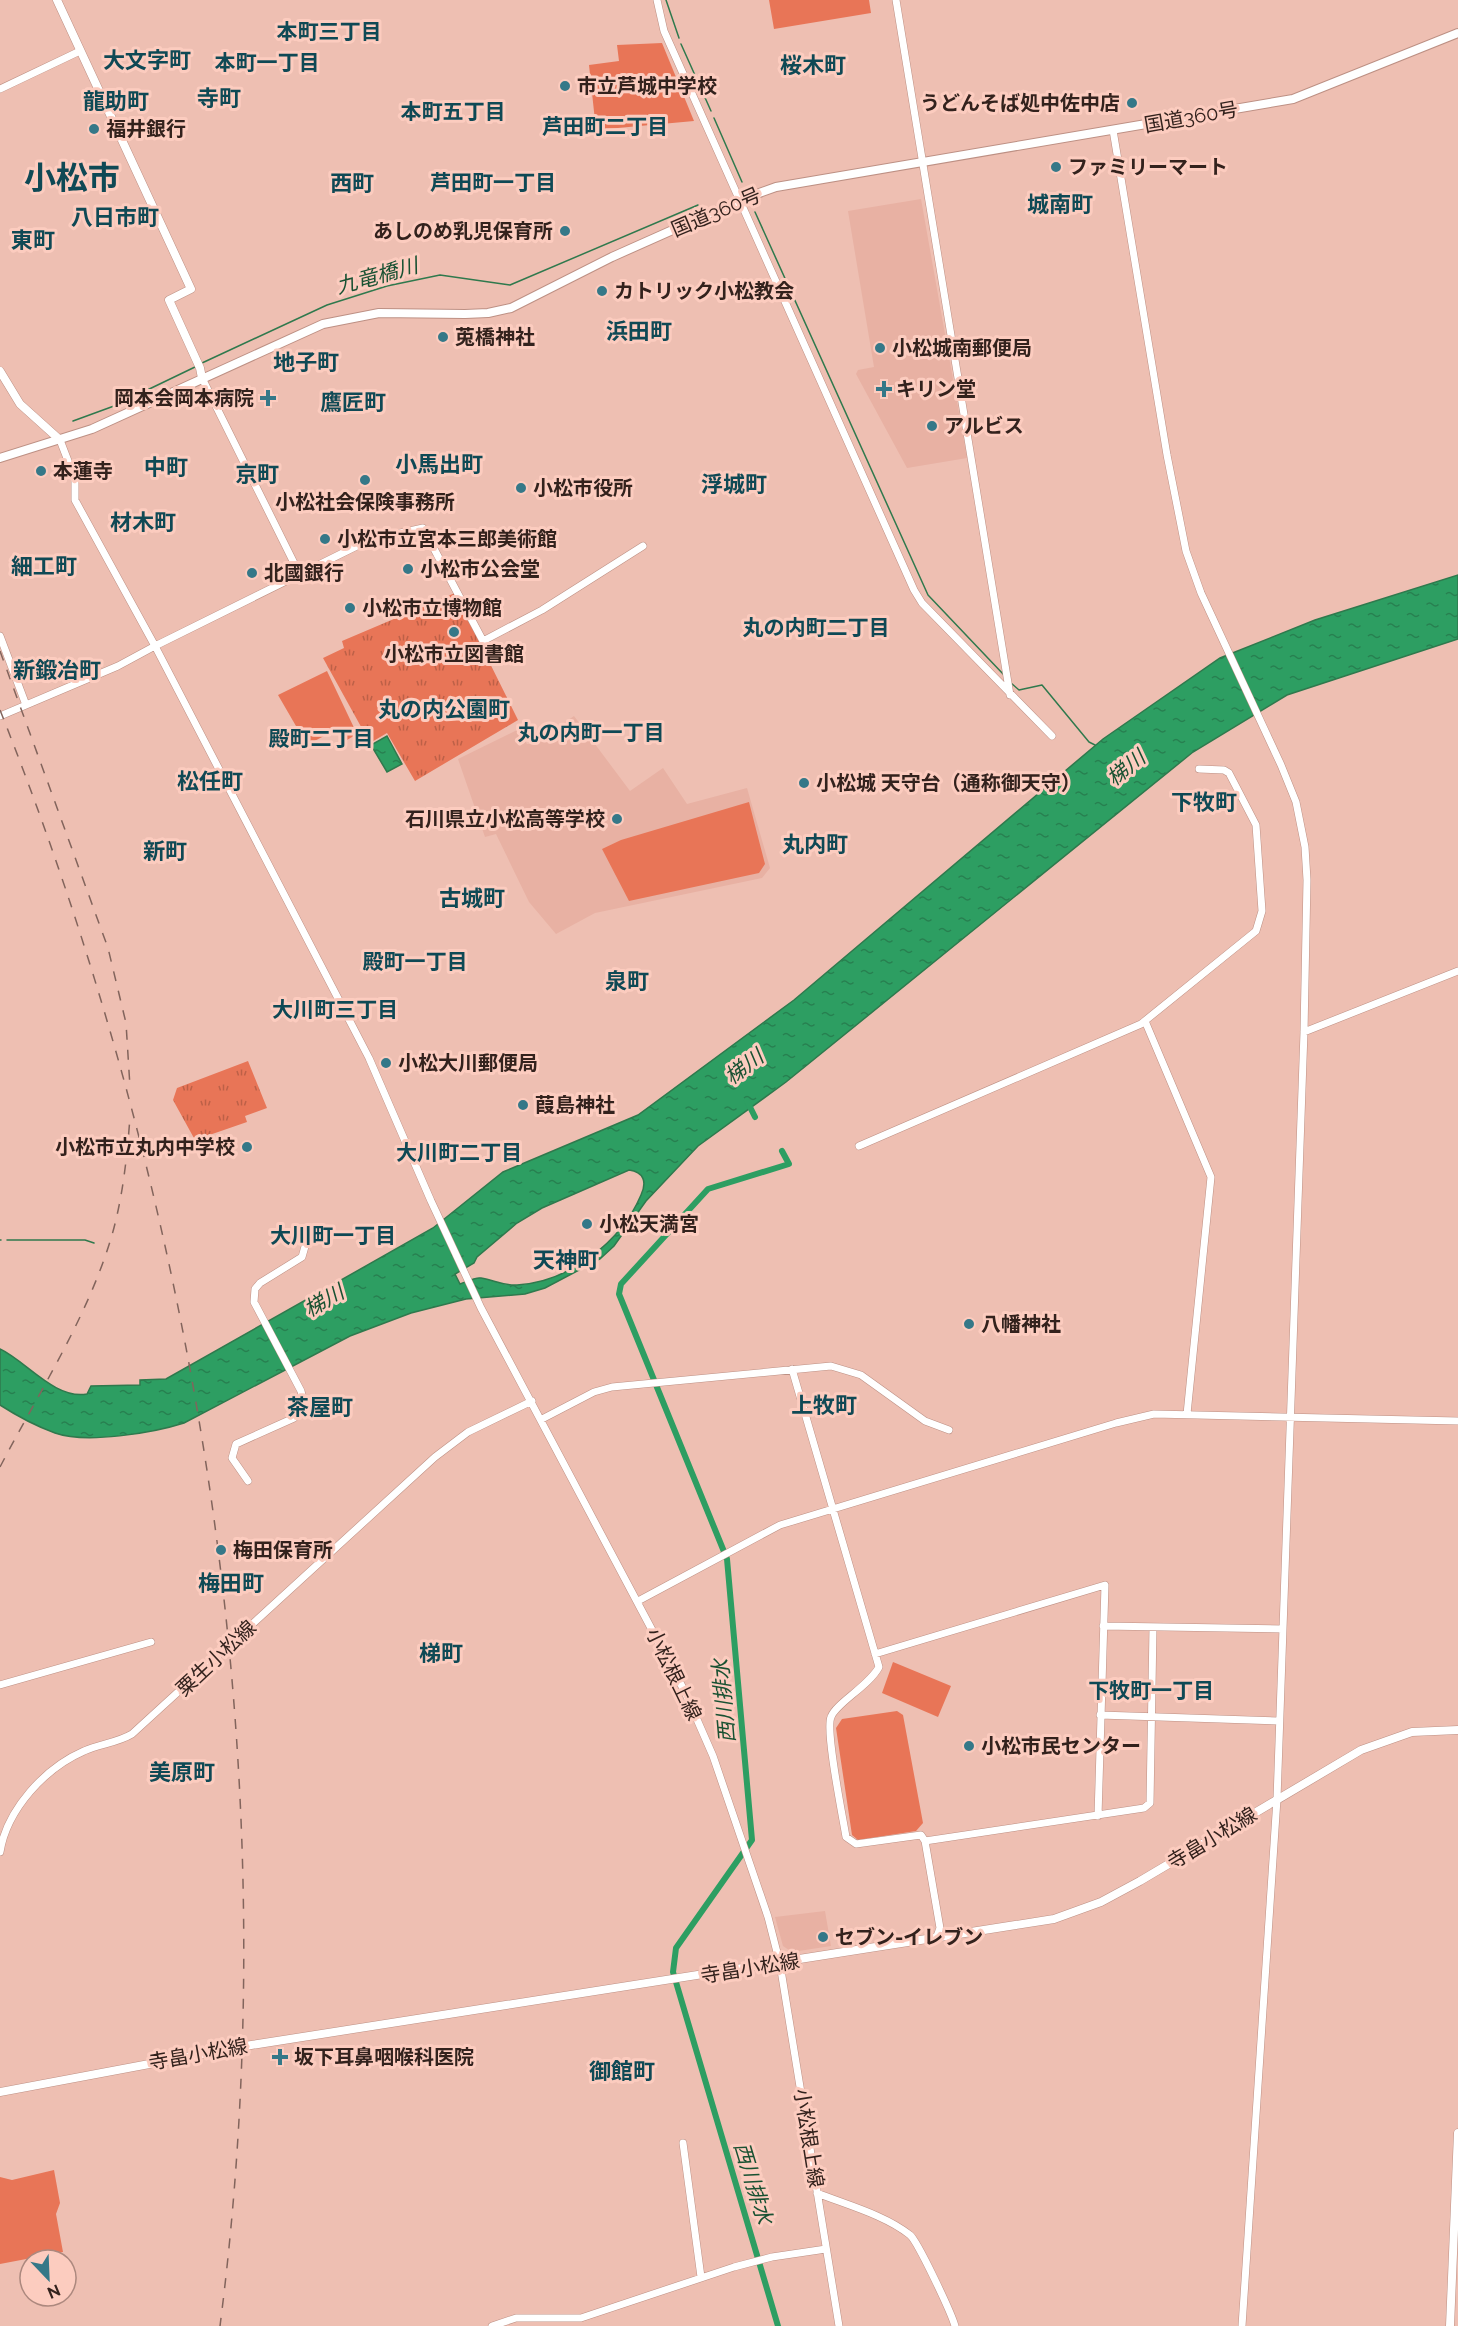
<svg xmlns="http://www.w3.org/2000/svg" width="1458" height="2326" font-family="Raleway,'Noto Sans JP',sans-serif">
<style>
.built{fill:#e8b1a3}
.green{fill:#e87557}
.park{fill:url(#park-tufts)}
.water{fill:url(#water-ripples);stroke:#2f794d;stroke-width:1.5;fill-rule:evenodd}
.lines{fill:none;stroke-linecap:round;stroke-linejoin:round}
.stream{stroke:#2f794d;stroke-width:1.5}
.canal{stroke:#2d9e62;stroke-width:6}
.secondary-casing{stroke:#bd9084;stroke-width:8}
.primary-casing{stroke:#bd9084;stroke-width:9}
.highway-casing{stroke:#bd9084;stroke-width:10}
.secondary{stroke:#fff;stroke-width:7}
.primary{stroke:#fff;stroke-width:8}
.highway{stroke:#fff;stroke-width:8}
.rail{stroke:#82645c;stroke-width:1.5;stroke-dasharray:10 10;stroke-linecap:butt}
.poi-dot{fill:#357888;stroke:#fcccbf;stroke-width:2}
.labels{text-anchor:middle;stroke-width:6;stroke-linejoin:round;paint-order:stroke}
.poi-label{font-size:20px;font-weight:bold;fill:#33221d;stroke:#fcccbf;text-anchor:start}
.street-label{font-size:20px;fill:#33221d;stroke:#fcccbf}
.neighbourhood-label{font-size:21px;font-weight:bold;fill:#0f4955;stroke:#fcccbf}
.water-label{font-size:21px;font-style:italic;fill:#195132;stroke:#fcccbf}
.quarter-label{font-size:22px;font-weight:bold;fill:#0f4955;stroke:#fcccbf}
.town-label{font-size:32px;font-weight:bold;fill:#0f4955;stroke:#fcccbf}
</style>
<defs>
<pattern id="park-tufts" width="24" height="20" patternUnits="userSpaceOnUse" patternTransform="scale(1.5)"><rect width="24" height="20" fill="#e87557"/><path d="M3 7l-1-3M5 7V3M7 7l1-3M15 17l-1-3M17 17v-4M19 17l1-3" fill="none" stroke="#bd6047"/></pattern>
<pattern id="water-ripples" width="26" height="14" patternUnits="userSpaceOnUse" patternTransform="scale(1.5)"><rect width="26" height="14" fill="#2d9e62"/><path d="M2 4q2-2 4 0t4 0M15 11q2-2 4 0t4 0" fill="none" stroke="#278050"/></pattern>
</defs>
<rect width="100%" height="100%" fill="#eebfb2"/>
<path class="built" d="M 921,199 L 967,458 L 907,468 L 856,374 L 858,370 L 874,367 L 848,211 Z
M 574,716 L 630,791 L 663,768 L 687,804 L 747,788 L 770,868 L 762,878 L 595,913 L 556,934 L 529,902 L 496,834 L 485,837 L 458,759 L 519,729 L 527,744 L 535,743 Z
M 825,1911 L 831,1946 L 792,1952 L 783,1946 L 775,1917 Z"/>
<path class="green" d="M 769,0 L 869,0 L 871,13 L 774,29 Z
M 662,43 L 694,121 L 596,130 L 589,65 L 619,61 L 617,45 Z
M 327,671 L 357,734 L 347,740 L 339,728 L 307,745 L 278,695 Z
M 749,802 L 765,864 L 759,873 L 629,901 L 602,849 L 621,840 Z
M 893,1662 L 951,1686 L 938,1717 L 882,1693 Z
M 897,1711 L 903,1715 L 923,1823 L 916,1831 L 858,1840 L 852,1835 L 836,1728 L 842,1719 Z
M 54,2170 L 60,2203 L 56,2214 L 63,2252 L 0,2264 L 0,2177 L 12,2180 Z"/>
<path class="park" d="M 455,593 L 518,720 L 415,781 L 387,733 L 370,743 L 323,658 L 344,648 L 342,641 Z
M 248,1061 L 267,1108 L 245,1116 L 247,1122 L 195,1140 L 173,1100 L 177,1088 Z"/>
<path class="water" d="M 1458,575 L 1458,639 L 1287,695 L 1193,752 L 786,1082 L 698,1146 L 646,1201 L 614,1246 L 600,1259 L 545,1288 L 525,1294 L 466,1299 L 411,1313 L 350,1336 L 184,1423 C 153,1433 86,1444 55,1433 C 36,1426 17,1416 0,1405 L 0,1349 C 26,1361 55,1400 87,1394 L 91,1386 L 140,1385 L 140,1380 L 166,1379 L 433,1228 L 503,1172 L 638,1115 L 794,1000 L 1103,739 L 1220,658 L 1315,620 ZM 629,1170 C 644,1172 647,1182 641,1195 C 621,1242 569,1282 517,1285 C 504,1286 494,1280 481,1278 C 475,1277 466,1282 460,1284 L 455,1274 L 474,1263 L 477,1257 L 517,1223 L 542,1208 Z
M 387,736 L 402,764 L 387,772 L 371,745 Z"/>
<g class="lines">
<path class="stream" d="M 666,0 L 679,38
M 681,44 L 711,111
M 714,118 L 742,182
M 755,212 L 928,595 L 1004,675
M 202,363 L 327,305 L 387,286 L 440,275 L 510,285 L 698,205
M 73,421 L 114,406 L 195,367
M 1011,683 L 1019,690 L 1042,685 L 1089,742 L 1095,745
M 0,1240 L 1,1240
M 7,1240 L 85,1240 L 94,1243"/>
<path class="canal" d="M 747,1101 L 755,1117
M 778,2326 L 673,1972 L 676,1948 L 752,1840 L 727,1559 L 619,1294 L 621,1284 L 708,1189 L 789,1164 L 782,1151"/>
<g class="secondary-casing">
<path id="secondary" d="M 657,0 L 664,31 L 914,590 L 922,603 L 1052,736
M 896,0 L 1010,695
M 0,89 L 80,51
M 1113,130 L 1167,455 L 1186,551 L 1201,593 L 1281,765 L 1296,802 L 1305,847 L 1307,880 L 1304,1032 L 1277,1799 L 1242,2326
M 202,378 L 300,575
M 643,546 L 542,610 L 483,641 L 423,528 L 369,540 L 155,646 L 369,1058 L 431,1201 L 481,1308 L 685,1692 L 713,1756 L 768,1917 L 780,1964 L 839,2326
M 0,636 L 26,705
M 0,716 L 118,666 L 155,646 L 75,500 L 75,479 L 60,440
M 1145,1021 L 1211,1177 L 1187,1414
M 1304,1032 L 1458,971
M 859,1146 L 1141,1024 L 1256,931 L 1262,911 L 1256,825 L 1229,773 L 1224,770 L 1199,769
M 792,1369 L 879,1667 C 869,1686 836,1703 831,1717 C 825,1731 843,1818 846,1837 L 856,1844 L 921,1835 L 925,1841 L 940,1928 L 936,1939
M 542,1419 L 594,1392 L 612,1387 L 831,1366 L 861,1375 L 925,1421 L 949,1430
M 248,1481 L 232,1458 L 236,1444 L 294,1418 L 304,1404 L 301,1391 L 254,1302 L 255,1289 L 260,1283 L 302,1257 L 306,1243
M 638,1601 L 780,1525 L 1116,1423 L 1154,1414 L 1458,1421
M 1103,1626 L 1283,1629
M 875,1654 L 1105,1585 L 1098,1816
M 0,1685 L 151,1642
M 1100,1715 L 1278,1721
M 925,1841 L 1144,1808 L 1150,1803 L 1153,1628
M 0,1852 C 7,1809 45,1768 84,1751 C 99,1744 117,1743 132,1734 L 435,1457 L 468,1432 L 532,1401
M 683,2143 L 701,2277
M 817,2193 C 847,2205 885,2215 910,2235 C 918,2242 951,2312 955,2326
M 492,2326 L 516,2318 L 581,2318 L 734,2267 L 772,2257 L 826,2249"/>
</g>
<g class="primary-casing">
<path id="primary" d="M 57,0 L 191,289 L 169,300 L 200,368 L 202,378
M 0,371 L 20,404 L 60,440
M 0,2092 L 245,2046 L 1054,1919 L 1101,1902 L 1140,1881 L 1361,1750 L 1412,1732 L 1458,1730
M 1450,2326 L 1458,2133"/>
</g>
<g class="highway-casing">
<path id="highway" d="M 0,458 L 92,429 L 323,324 L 379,313 L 465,314 L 488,313 L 511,308 L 612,257 L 740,200 L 776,187 L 1293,99 L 1458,33"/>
</g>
<use href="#secondary" class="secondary"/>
<use href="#primary" class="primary"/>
<use href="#highway" class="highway"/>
<path class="rail" d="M 0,651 L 108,948 L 126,1023 L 130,1087
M 0,710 C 202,1219 290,1781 220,2326
M 0,1467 C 39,1392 88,1317 112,1235 C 123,1196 127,1157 130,1117"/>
</g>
<g class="poi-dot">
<circle cx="565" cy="86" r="6"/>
<circle cx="1132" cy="103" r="6"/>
<circle cx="94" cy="129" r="6"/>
<circle cx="1056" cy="167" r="6"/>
<circle cx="565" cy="231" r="6"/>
<circle cx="602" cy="291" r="6"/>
<circle cx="443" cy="337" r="6"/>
<circle cx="880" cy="348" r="6"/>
<path d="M881 380h6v6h6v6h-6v6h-6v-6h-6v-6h6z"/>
<path d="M265 389h6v6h6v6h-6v6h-6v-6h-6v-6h6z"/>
<circle cx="932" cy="426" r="6"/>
<circle cx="41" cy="471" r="6"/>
<circle cx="365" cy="480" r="6"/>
<circle cx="521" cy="488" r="6"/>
<circle cx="325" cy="539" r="6"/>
<circle cx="408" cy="569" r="6"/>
<circle cx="252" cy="573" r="6"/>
<circle cx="350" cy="608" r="6"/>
<circle cx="454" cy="632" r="6"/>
<circle cx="804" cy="783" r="6"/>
<circle cx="617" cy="819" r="6"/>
<circle cx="386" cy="1063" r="6"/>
<circle cx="523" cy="1105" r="6"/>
<circle cx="247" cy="1147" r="6"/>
<circle cx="587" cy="1224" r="6"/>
<circle cx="969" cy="1324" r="6"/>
<circle cx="221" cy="1550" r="6"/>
<circle cx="969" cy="1746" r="6"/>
<circle cx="823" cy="1937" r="6"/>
<path d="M277 2048h6v6h6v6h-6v6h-6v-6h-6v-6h6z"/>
</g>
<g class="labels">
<g class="poi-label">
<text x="577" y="93">市立芦城中学校</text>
<text x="1120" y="110" text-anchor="end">うどんそば処中佐中店</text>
<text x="106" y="136">福井銀行</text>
<text x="1068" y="174">ファミリーマート</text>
<text x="553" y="238" text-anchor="end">あしのめ乳児保育所</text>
<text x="614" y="298">カトリック小松教会</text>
<text x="455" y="344">莵橋神社</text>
<text x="892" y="355">小松城南郵便局</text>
<text x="896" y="396">キリン堂</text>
<text x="254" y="405" text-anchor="end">岡本会岡本病院</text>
<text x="944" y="433">アルビス</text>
<text x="53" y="478">本蓮寺</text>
<text x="533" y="495">小松市役所</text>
<text x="365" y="509" text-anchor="middle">小松社会保険事務所</text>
<text x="337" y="546">小松市立宮本三郎美術館</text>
<text x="420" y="576">小松市公会堂</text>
<text x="264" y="580">北國銀行</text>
<text x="362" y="615">小松市立博物館</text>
<text x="454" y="661" text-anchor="middle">小松市立図書館</text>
<text x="816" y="790">小松城 天守台（通称御天守）</text>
<text x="605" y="826" text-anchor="end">石川県立小松高等学校</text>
<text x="398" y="1070">小松大川郵便局</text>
<text x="535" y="1112">葭島神社</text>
<text x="235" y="1154" text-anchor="end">小松市立丸内中学校</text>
<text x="599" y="1231">小松天満宮</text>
<text x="981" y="1331">八幡神社</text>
<text x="233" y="1557">梅田保育所</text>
<text x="981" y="1753">小松市民センター</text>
<text x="835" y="1944">セブン-イレブン</text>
<text x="294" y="2064">坂下耳鼻咽喉科医院</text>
</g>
<g class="street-label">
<text transform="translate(1191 117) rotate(-10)" y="7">国道360号</text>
<text transform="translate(716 212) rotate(-23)" y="7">国道360号</text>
<text transform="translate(216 1658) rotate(-43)" y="7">粟生小松線</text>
<text transform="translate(674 1674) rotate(64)" y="7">小松根上線</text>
<text transform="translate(1212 1838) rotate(-31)" y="7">寺畠小松線</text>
<text transform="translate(750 1968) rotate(-9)" y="7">寺畠小松線</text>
<text transform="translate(198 2054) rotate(-10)" y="7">寺畠小松線</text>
<text transform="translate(809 2138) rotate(81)" y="7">小松根上線</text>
</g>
<g class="neighbourhood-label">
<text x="329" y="39">本町三丁目</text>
<text x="267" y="70">本町一丁目</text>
<text x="453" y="119">本町五丁目</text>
<text x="605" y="134">芦田町二丁目</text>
<text x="493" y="190">芦田町一丁目</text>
<text x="816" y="635">丸の内町二丁目</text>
<text x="591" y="740">丸の内町一丁目</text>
<text x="321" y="746">殿町二丁目</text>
<text x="415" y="969">殿町一丁目</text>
<text x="335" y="1017">大川町三丁目</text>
<text x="459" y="1160">大川町二丁目</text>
<text x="333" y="1243">大川町一丁目</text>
<text x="1151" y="1698">下牧町一丁目</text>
</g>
<g class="water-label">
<text transform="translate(377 276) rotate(-15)" y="7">九竜橋川</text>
<text transform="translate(1126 768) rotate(-39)" y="7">梯川</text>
<text transform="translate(744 1067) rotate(-37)" y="7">梯川</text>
<text transform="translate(324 1301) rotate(-30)" y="7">梯川</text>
<text transform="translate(724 1701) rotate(-95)" y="7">西川排水</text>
<text transform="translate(753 2183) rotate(73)" y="7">西川排水</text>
</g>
<g class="quarter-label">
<text x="147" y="68">大文字町</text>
<text x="813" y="73">桜木町</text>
<text x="219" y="106">寺町</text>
<text x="116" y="109">龍助町</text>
<text x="352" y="191">西町</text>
<text x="1060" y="212">城南町</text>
<text x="115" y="225">八日市町</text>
<text x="33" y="248">東町</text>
<text x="639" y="339">浜田町</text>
<text x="306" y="370">地子町</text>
<text x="353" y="410">鷹匠町</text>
<text x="439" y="472">小馬出町</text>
<text x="166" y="475">中町</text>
<text x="257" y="482">京町</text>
<text x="734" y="492">浮城町</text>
<text x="143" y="530">材木町</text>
<text x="44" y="574">細工町</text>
<text x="57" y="678">新鍛冶町</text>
<text x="444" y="717">丸の内公園町</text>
<text x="210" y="789">松任町</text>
<text x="1204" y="810">下牧町</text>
<text x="815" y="852">丸内町</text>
<text x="165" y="859">新町</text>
<text x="472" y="906">古城町</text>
<text x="627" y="989">泉町</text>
<text x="566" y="1268">天神町</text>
<text x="824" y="1413">上牧町</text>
<text x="320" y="1415">茶屋町</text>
<text x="231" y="1591">梅田町</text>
<text x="441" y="1661">梯町</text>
<text x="182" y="1780">美原町</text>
<text x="622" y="2079">御館町</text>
</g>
<g class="town-label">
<text x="72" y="189">小松市</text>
</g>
</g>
<g transform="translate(48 2278) rotate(157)"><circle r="28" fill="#fcccbf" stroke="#ac887e" stroke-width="1.5"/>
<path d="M0-4.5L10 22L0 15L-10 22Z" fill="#357888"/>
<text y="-9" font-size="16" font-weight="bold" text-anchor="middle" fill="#33221d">N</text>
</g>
</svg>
